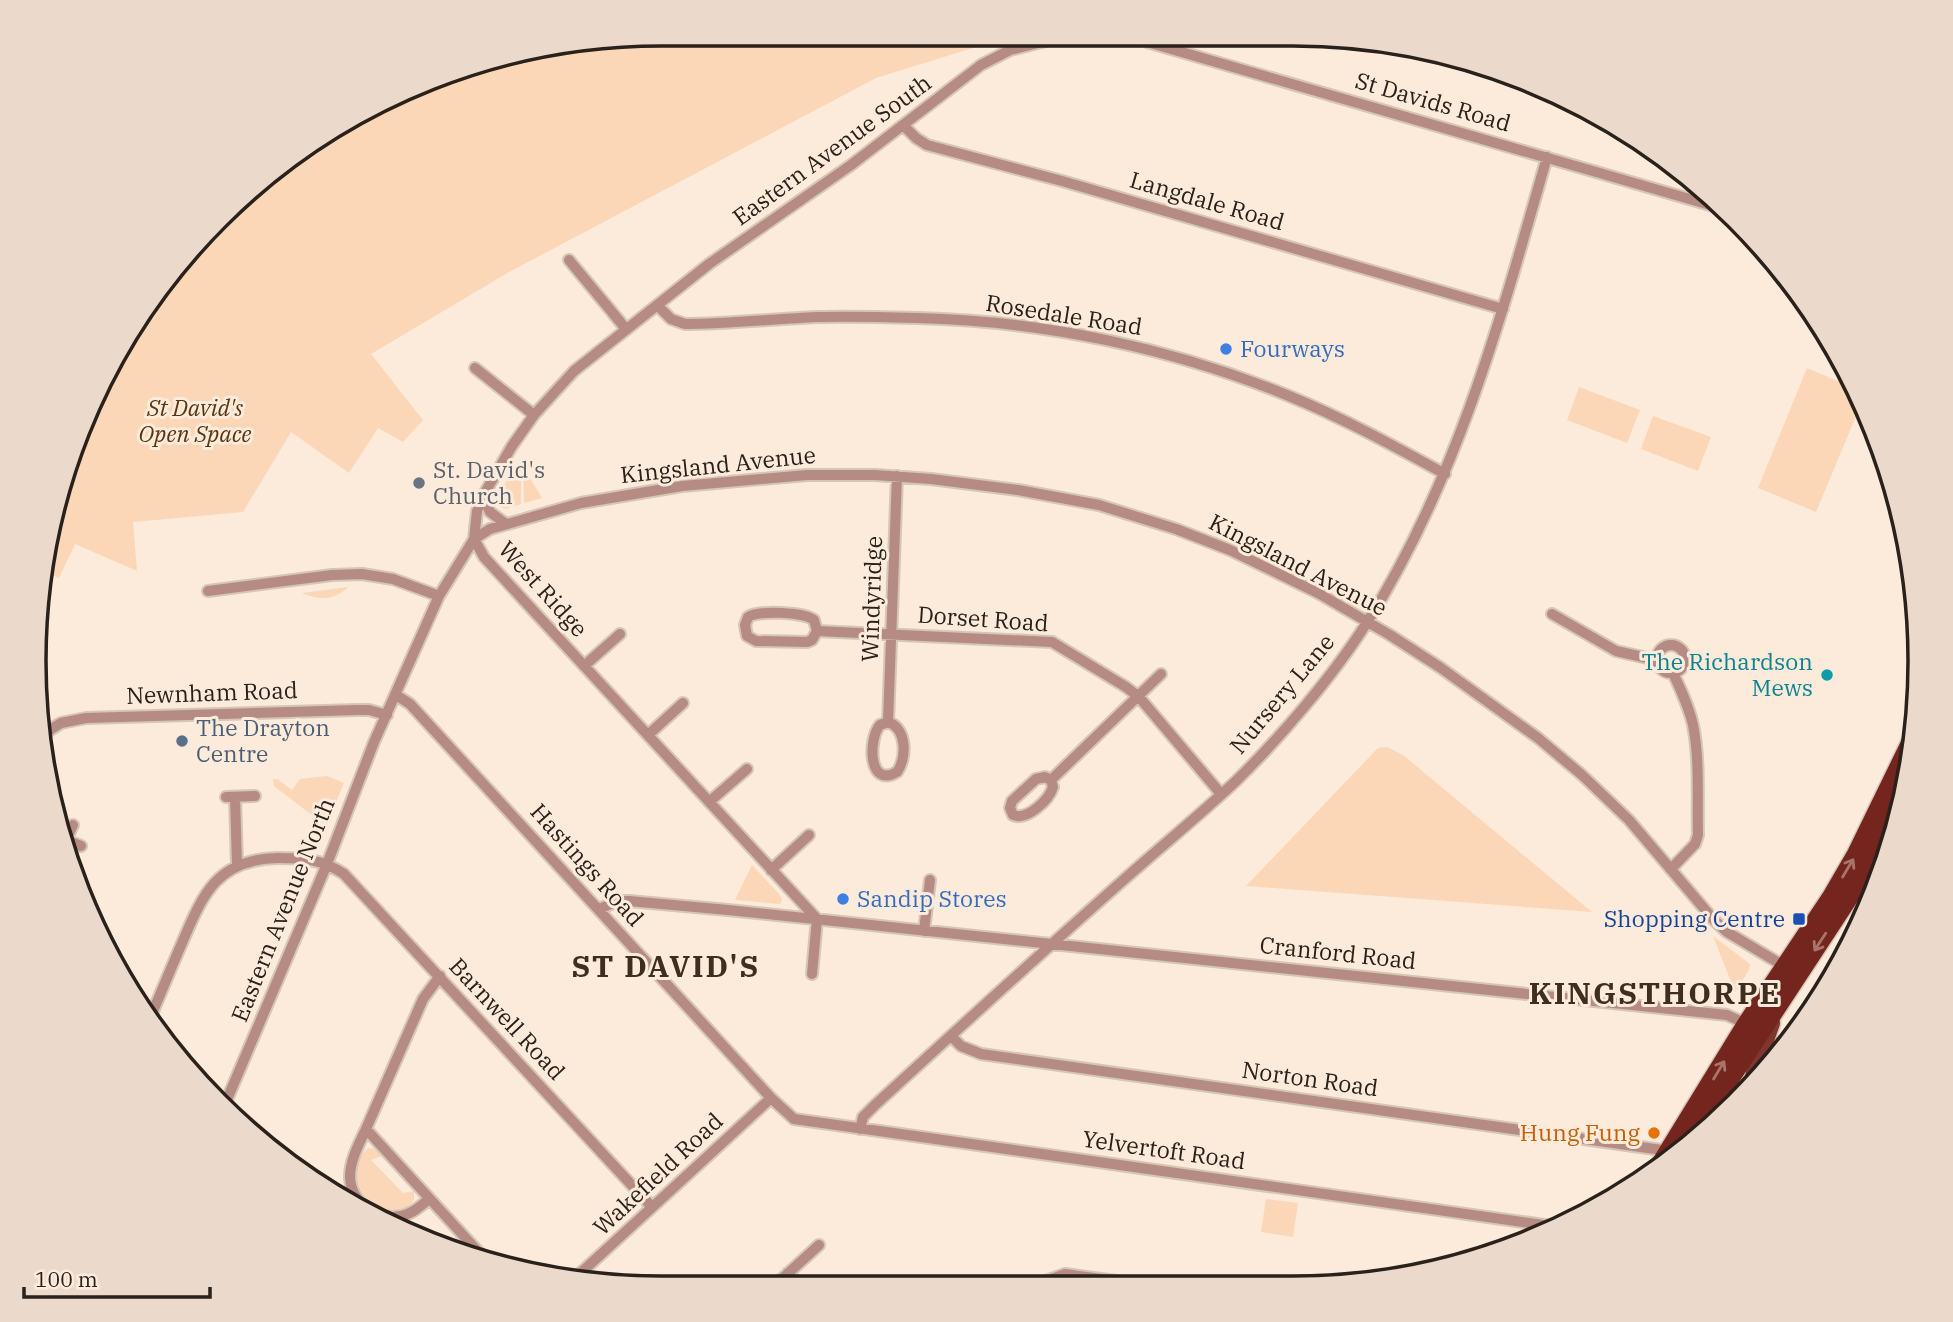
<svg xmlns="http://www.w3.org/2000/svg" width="1953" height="1322" font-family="'IBM Plex Serif',serif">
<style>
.green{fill:#fbd7b7}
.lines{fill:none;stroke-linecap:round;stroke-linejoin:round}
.minor-casing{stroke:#d6c6b8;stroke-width:14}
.primary-casing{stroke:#d6c6b8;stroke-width:21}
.trunk-casing{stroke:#d6c6b8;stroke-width:21}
.minor{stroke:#b58b84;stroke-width:10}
.primary{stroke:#7e372e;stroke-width:18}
.trunk{stroke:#73251e;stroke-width:18}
.oneway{stroke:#aa746a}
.shop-dot{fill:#3f7fe0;stroke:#fceadb;stroke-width:2.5}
.worship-dot{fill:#6b7280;stroke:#fceadb;stroke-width:2.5}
.culture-dot{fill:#0f9aa8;stroke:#fceadb;stroke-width:2.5}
.service-dot{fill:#5c6f8a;stroke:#fceadb;stroke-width:2.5}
.transit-dot{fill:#1a4fb4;stroke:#fceadb;stroke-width:2.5}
.food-dot{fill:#e8710a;stroke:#fceadb;stroke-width:2.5}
.labels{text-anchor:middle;stroke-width:6;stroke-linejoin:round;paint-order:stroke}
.street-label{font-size:23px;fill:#29211a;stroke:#fceadb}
.shop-label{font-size:23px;fill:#366cbe;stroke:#fceadb;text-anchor:start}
.park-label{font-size:23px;font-style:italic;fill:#5a3712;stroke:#fceadb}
.worship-label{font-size:23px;fill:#5b616d;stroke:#fceadb;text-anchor:start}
.culture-label{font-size:23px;fill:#0d838f;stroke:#fceadb;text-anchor:end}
.service-label{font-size:23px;fill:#4e5e75;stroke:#fceadb;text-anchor:start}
.transit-label{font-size:23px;fill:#164399;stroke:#fceadb;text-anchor:end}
.food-label{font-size:23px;fill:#c56008;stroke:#fceadb;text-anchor:end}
.district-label{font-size:30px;font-weight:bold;letter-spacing:2px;fill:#3f2e1f;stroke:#fceadb}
.rim{fill:none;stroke:#29211a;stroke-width:3.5}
</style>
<rect width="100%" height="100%" fill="#fceadb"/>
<path class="green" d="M 661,33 L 1021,33 L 876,78 L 511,271 L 371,354 L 423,420 L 403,442 L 378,428 L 349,473 L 291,432 L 243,512 L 133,522 L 137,571 L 75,544 L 59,578 L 46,572 L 81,421 L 163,279 L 312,139 L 460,66 Z
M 1807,368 L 1854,388 L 1862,402 L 1816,512 L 1758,488 Z
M 1579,387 L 1640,410 L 1627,443 L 1567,420 Z
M 1653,416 L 1711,437 L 1698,471 L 1641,449 Z
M 518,464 L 521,464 L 521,504 L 506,509 L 500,507 L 497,501 L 503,486 Z
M 523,468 L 524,468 L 542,498 L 524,503 Z
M 348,587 C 335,600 319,601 302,593 Z
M 1387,747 L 1403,755 L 1592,912 L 1246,886 L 1378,748 Z
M 327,776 L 344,783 L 326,826 L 274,786 L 273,779 L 277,779 L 292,790 L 300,779 Z
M 752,865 L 780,895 L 782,900 L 780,904 L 735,900 Z
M 1713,936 L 1750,964 L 1749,970 L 1735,992 Z
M 368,1148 L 374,1149 L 382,1156 L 371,1160 L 403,1193 L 414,1191 L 414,1200 C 389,1236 331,1179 368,1148 Z
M 1266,1199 L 1298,1203 L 1293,1237 L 1261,1232 Z"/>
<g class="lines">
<g class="minor-casing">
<path id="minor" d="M 1131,33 L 1147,42 L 1724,209
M 904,126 L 916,138 L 927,145 L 1062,181 L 1503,309
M 569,260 L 626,329
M 657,305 L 671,319 L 685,324 C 729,324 773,319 817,317 C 851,316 884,317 918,318 C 1043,321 1172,348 1289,396 C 1343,418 1394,446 1445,474
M 475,368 L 534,415
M 483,496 L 490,512 L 506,524
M 208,591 L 332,575 L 362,574 L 393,579 L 439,596
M 1552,614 L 1616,651 L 1656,660
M 817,631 L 814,620 C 805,612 758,610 748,617 L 745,625 L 747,636 L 756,641 L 807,642 L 812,640 L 817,631 L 1052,642 L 1126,687 L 1139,697 L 1221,794
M1657 659a14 14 0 1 1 28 0a14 14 0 1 1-28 0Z
M 584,666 L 620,634
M 396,695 L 410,704 L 771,1098 L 794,1119 L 1558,1227
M 888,722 L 880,725 C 868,739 868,789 897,772 C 907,758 907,728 888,722 L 897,476
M 42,735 L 61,723 L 86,718 L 357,710 L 369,710 L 387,715
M 648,735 L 683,703
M 1051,780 L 1045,777 L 1036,779 L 1012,801 L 1010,808 L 1013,815 C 1027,821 1049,800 1053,787 L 1051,780 L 1161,674
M 226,797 L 255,796
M 235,797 L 237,865
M 709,802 L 747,769
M 73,825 L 66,840 L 81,846
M 1671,869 L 1695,844 L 1698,835 C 1697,799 1700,760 1693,725 C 1689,707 1681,690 1673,673
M 771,870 L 809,835
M 599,909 L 618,901 L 629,901 L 728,910 L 1727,1015 L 1749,1025
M 924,931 L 930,880
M 812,974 L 817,919 L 484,557 L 474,539 L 477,511 L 483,496 L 512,446 L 534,415 L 574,371 L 709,264 L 851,165 L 981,65 L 1010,50 L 1077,33
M 440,976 L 423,999 L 366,1129 L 484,1258
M 150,1018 C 161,993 171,968 182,943 C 203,894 217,859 278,858 C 303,858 322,859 344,874 L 652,1207
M 951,1036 L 961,1046 L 981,1054 L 1669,1151
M 223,1109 L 327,864 L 374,742 L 439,596 L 474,539 L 490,529 L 581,503 L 682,486 L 807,475 L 875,475 L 931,479 L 1018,490 L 1099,505 L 1176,529 L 1230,550 L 1318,593 L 1390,635 L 1441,668 L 1538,738 L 1582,775 L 1629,820 L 1713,919 L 1727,932 L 1784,966
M 366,1129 C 359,1144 350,1160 350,1177 C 351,1202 376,1221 401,1216 C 412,1214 421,1206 429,1199
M 860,1129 L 863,1117 L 875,1105 C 959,1028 1043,951 1128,876 C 1164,844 1201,814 1236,781 C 1280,738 1333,676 1366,624 C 1457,481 1501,318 1547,157
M 788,1273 L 801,1289
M 573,1280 L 771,1098
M 771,1289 L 819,1245
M 864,1289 L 884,1284 L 900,1289
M 1024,1289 L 1065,1274 L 1174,1289"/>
</g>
<g class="primary-casing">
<path id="primary" d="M 1752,1085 L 1758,1060 L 1771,1023"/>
</g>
<g class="trunk-casing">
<path id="trunk" d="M 1687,1145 L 1849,898 L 1870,864 L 1903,798
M 1657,1169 L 1746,1024 L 1831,897 L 1856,854 L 1912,739"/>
</g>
<use href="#minor" class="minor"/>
<use href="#primary" class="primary"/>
<use href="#trunk" class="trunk"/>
</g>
<defs><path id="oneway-shaft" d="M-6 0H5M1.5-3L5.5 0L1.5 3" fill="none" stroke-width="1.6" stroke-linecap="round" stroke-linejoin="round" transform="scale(1.75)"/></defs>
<g class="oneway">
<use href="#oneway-shaft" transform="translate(1848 868) rotate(-59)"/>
<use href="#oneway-shaft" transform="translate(1820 942) rotate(123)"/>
<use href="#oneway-shaft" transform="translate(1719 1070) rotate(-59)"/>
</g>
<g class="shop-dot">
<circle cx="1226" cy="349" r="7"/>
<circle cx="843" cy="899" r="7"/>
</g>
<circle class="worship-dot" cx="419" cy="483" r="7"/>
<circle class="culture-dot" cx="1827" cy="675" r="7"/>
<circle class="service-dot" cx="182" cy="741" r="7"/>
<rect class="transit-dot" x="1792" y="912" width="14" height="14" rx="3.5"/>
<circle class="food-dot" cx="1654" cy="1133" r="7"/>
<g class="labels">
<g class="street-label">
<text transform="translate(1433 102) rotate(16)" y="8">St Davids Road</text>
<text transform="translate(832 150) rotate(-36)" y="8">Eastern Avenue South</text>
<text transform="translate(1207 201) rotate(16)" y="8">Langdale Road</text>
<text transform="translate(1064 315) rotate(9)" y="8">Rosedale Road</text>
<text transform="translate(718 465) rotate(-6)" y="8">Kingsland Avenue</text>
<text transform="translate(1298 565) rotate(27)" y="8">Kingsland Avenue</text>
<text transform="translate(543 589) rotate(48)" y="8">West Ridge</text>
<text transform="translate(872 599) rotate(-88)" y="8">Windyridge</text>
<text transform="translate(983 619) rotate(4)" y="8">Dorset Road</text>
<text transform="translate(212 693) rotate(-2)" y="8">Newnham Road</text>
<text transform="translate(1282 694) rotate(-50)" y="8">Nursery Lane</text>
<text transform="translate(587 865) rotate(48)" y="8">Hastings Road</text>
<text transform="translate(283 910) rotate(-68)" y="8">Eastern Avenue North</text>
<text transform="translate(1338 953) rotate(6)" y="8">Cranford Road</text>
<text transform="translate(507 1019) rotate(47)" y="8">Barnwell Road</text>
<text transform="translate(1310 1079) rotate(8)" y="8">Norton Road</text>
<text transform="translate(1164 1150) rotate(8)" y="8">Yelvertoft Road</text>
<text transform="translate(658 1174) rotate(-43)" y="8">Wakefield Road</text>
</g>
<g class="shop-label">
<text x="1240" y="357">Fourways</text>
<text x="857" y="907">Sandip Stores</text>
</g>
<g class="park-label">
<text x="195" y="416">St David's<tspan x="195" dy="26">Open Space</tspan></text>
</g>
<g class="worship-label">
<text x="433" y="478">St. David's<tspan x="433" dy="26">Church</tspan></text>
</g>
<g class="culture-label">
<text x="1813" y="670">The Richardson<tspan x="1813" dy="26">Mews</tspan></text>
</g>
<g class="service-label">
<text x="196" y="736">The Drayton<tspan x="196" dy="26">Centre</tspan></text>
</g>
<g class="transit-label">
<text x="1785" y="927">Shopping Centre</text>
</g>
<g class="food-label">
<text x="1640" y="1141">Hung Fung</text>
</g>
<g class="district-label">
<text x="666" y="977">ST DAVID'S</text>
<text x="1655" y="1004">KINGSTHORPE</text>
</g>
</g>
<path d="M0 0H1953V1322H0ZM661 46H1293A615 615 0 0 1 1908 661V661A615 615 0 0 1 1293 1276H661A615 615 0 0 1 46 661V661A615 615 0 0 1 661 46Z" fill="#ebdacc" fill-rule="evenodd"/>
<path class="rim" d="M661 46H1293A615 615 0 0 1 1908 661V661A615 615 0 0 1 1293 1276H661A615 615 0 0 1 46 661V661A615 615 0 0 1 661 46Z"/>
<path d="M24 1287v10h186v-10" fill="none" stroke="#29211a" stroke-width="3.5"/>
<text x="35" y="1287" font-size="21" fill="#29211a" stroke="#fceadb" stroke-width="5" paint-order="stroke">100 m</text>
</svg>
